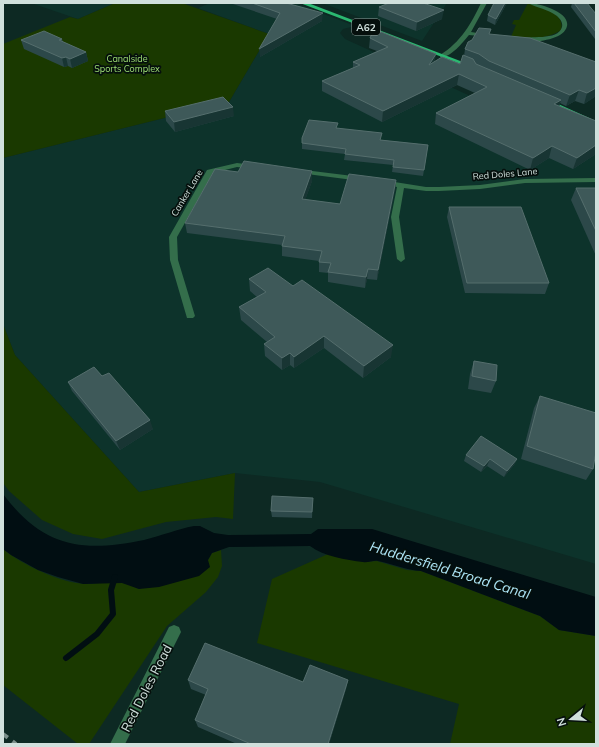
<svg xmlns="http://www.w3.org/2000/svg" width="599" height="747" font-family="Mulish,sans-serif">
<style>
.built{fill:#0d332b}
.green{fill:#1a3900}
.water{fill:#010e12}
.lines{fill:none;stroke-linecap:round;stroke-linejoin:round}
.stream{stroke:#010e12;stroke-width:6}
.street{fill:#346e4b;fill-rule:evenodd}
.primary{fill:#2bb871;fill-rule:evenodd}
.rail{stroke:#7a8f8a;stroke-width:4;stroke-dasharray:6 6;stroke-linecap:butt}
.wall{fill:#2c4849}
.shaded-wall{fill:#183533}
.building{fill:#3e5959;stroke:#556e6d}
.labels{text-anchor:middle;stroke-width:3.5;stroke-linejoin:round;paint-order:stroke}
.far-park-label{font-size:9px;fill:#9fe075;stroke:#050f0c}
.far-street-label{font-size:9px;fill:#d0e0dc;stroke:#050f0c}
.shield{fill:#050f0c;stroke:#93a19e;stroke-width:1}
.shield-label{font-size:10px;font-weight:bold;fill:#d0e0dc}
.near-street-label{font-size:13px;fill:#d0e0dc;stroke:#050f0c}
.near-water-label{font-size:14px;font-style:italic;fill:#ace4f5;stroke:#050f0c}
</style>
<rect width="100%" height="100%" fill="#0d2923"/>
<path class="built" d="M 31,3 L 115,3 L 78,19 Z
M 210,3 L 295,3 L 355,26 L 343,29 L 340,33 L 345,39 L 596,153 L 596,564 L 320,482 L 235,473 L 139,492 L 15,355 L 3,324 L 3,158 L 229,102 L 269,34 L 198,8 Z
M 322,3 L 447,3 L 422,41 Z"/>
<path class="green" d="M 115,3 L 182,3 L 269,34 L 229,102 L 3,158 L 3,44 L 70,17 L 78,19 Z
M 528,3 C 541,6 566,13 561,30 C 547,40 527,38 510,39 L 516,25 L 512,24 L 514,20 L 519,20 Z
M 3,324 L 15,355 L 139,492 L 235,473 L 233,519 L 216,517 L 166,522 L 102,539 L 73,534 L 42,520 L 9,491 L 3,483 Z
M 3,549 C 21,564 61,583 85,584 C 97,584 110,581 122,583 C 128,583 134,587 139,589 L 208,560 L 212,553 L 221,550 L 222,566 L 218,577 L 206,592 L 167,626 L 89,744 L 78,744 L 3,685 Z
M 328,554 L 364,562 L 377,561 L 407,570 L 421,571 L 540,616 L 559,630 L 596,636 L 596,744 L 450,744 L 459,704 L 257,643 L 272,579 Z"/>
<path class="water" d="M 3,494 C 43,547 81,553 144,540 C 161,536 177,529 194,526 L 200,526 L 214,533 L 228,535 L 311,534 L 318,529 L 372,529 L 596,597 L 596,636 L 559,630 L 540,616 L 421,571 C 406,570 393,564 378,561 C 373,560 368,563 363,562 C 346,560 323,556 310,546 L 229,547 L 212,553 L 208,560 L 210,567 L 199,576 L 159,587 L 139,589 L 122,583 L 83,584 L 58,577 L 38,570 L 11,555 L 3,549 Z"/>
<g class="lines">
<path class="stream" d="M 66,658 L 97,634 L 113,614 L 111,590 L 115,577"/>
<path class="street" d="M 481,3 L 487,3 L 471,32 L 490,35 L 490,37 L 469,35 C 462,43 451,58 440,57 L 440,55 C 461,42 471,24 481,3 Z
M 528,3 C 539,3 570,12 567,26 C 564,41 531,43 520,41 L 519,40 C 528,34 558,42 562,27 C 563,22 560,19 557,16 C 548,9 537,8 528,3 Z
M 237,163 L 253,165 L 257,167 L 253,169 L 237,167 L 213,173 L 177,237 L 178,260 L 195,316 L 193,318 L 187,318 L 170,260 L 169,237 L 207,170 Z
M 296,169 L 361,177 L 365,179 L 361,181 L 299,173 L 296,173 Z
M 596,178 L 596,182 L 525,183 L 480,189 L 439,191 L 426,191 L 404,188 L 399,217 L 405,259 L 401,262 L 397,259 L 391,217 L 397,187 L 382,184 L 378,182 L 382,180 L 426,187 L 439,187 L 480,185 L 525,179 Z
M 174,625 L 179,627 L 181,632 L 125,744 L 110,744 L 169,627 Z"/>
<path class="primary" d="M 300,3 L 308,3 L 476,67 L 471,68 Z
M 547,99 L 596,121 L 596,126 L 545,102 L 544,101 Z"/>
<path class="rail" d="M 3,734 L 16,744"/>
</g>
<path class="wall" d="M 230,3 L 291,3 L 291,4 L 322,21 L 260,57 L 277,19 Z
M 507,3 L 495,25 L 487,21 L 488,15 Z
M 572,3 L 587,3 L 596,14 L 596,39 L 595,39 L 571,7 Z
M 379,7 L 442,19 L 416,31 L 378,16 Z
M 490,34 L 596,96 L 584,104 L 575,101 L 566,106 L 560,103 L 559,106 L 596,121 L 596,154 L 573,169 L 549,158 L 530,170 L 435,124 L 436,113 L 475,93 L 457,85 L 382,122 L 322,91 L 322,81 L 353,68 L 353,62 L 377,51 L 369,48 L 370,38 L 436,54 L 434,62 L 460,64 L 464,56 L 465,49 Z
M 62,39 L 63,42 L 86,52 L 88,61 L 72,68 L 68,66 L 64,67 L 24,49 L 21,40 Z
M 165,111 L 234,116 L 175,132 L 166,121 Z
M 337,129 L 381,140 L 428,145 L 423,176 L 392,172 L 393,165 L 344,160 L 345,154 L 302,149 L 302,138 Z
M 396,180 L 395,189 L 377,280 L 367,279 L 365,288 L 328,282 L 328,273 L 319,272 L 319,261 L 282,256 L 282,245 L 187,233 L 185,223 L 312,181 L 305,200 L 340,204 Z
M 576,188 L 596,188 L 596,256 L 571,200 Z
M 449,207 L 549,283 L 545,294 L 465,293 L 447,217 Z
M 249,279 L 391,357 L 363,378 L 324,348 L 294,368 L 290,365 L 282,370 L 265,356 L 264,344 L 267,342 L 241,320 L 239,307 L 257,297 L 250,291 Z
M 474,361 L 496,381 L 491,393 L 468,389 L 470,374 Z
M 102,376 L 153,429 L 120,450 L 72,391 L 68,382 Z
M 540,396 L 593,469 L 586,480 L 521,459 L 534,408 Z
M 466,455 L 517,459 L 514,465 L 504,477 L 487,466 L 481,472 L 464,461 Z
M 313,498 L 312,518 L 272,517 L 271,511 Z
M 188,680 L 303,682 L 348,680 L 346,689 L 329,744 L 237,744 L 198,727 L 195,720 L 206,695 L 191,689 Z"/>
<path class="shaded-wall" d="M 505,3 L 507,3 L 495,25 L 496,19 Z
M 444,10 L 442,19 L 416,31 L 417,22 Z
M 323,13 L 322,21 L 260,57 L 259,49 Z
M 86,52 L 88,61 L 72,68 L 70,59 Z
M 436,54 L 434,65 L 429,65 Z
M 66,57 L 68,66 L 64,67 L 62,58 Z
M 459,74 L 457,85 L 382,122 L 383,111 Z
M 596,88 L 596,96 L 584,104 L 587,93 Z
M 579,90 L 575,101 L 566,106 L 570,95 Z
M 561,100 L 558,111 L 554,104 Z
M 233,107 L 234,116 L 175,132 L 174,122 Z
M 596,145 L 596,154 L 573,169 L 577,158 Z
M 552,146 L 549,158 L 530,170 L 533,158 Z
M 312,171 L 312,181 L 302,209 L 302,199 Z
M 396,180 L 395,189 L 377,280 L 378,270 Z
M 368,269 L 367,279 L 365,288 L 366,277 Z
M 324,336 L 324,348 L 294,368 L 294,357 Z
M 393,345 L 391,357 L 363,378 L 364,366 Z
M 290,353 L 290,365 L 282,370 L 282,358 Z
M 150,420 L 153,429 L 120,450 L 116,441 Z
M 490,459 L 487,466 L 481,472 L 484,466 Z
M 517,459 L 514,465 L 504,477 L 507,471 Z
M 348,680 L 346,689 L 329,744 L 328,744 Z"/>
<path class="building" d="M 252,3 L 286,3 L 323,13 L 259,49 L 280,13 Z
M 389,3 L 423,3 L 444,10 L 417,22 L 379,7 Z
M 494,3 L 505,3 L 496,19 L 488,15 Z
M 574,3 L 587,3 L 596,14 L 596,32 Z
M 479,28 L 491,29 L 489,34 L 530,38 L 596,62 L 596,88 L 587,93 L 579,90 L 570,95 L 489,61 L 479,54 L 465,49 L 468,42 L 472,40 Z
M 374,29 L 436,54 L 429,65 L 442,57 L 460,64 L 463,55 L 473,59 L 476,64 L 561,100 L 554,104 L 596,121 L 596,145 L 577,158 L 552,146 L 533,158 L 436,113 L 487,87 L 459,74 L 383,111 L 322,81 L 360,65 L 353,62 L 388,47 L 370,38 Z
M 44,31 L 62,39 L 59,40 L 86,52 L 70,59 L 66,57 L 62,58 L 21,40 Z
M 223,97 L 233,107 L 174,122 L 165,111 Z
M 309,120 L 338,123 L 336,128 L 382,133 L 380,140 L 428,145 L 424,170 L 393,167 L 394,160 L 345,154 L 346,149 L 302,143 L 302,138 Z
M 244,161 L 312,171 L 302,199 L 340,204 L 349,174 L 396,180 L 378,270 L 368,269 L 366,277 L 328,272 L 331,263 L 319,262 L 322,251 L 282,246 L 285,236 L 185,223 L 215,169 L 238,172 Z
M 576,188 L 596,188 L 596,231 Z
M 449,207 L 521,207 L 549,283 L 467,283 Z
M 268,268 L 293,286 L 302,280 L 393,345 L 364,366 L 324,336 L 294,357 L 290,353 L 282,358 L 264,344 L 275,337 L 239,307 L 266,292 L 249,279 Z
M 474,361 L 497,365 L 496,381 L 472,376 Z
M 94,367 L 102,376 L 109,373 L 150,420 L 116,441 L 68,382 Z
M 540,396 L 596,413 L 596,452 L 593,469 L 527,446 Z
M 481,436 L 517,459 L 507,471 L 490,459 L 484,466 L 466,455 Z
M 272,496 L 313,498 L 312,512 L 271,511 Z
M 205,643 L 303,682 L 310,665 L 348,680 L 328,744 L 251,744 L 195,720 L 208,689 L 188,680 Z"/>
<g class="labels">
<g class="far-park-label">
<text x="127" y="62">Canalside<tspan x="127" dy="10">Sports Complex</tspan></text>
</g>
<g class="far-street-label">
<text transform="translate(505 174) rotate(-5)" y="3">Red Doles Lane</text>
<text transform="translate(187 193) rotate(-59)" y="3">Canker Lane</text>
</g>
<rect class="shield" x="352" y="19" width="28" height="16" rx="3"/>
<g class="shield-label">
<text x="366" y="31">A62</text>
</g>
<g class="near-street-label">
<text transform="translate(146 688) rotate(-63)" y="5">Red Doles Road</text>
</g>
<g class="near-water-label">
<text transform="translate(450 570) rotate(17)" y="5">Huddersfield Broad Canal</text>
</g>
</g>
<rect width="599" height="747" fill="none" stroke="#d0e0dc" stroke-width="8"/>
<g transform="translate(571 719) rotate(252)" stroke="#050f0c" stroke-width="3" paint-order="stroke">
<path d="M0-3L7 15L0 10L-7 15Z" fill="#d0e0dc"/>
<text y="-6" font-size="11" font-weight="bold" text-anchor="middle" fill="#d0e0dc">N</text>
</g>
</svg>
